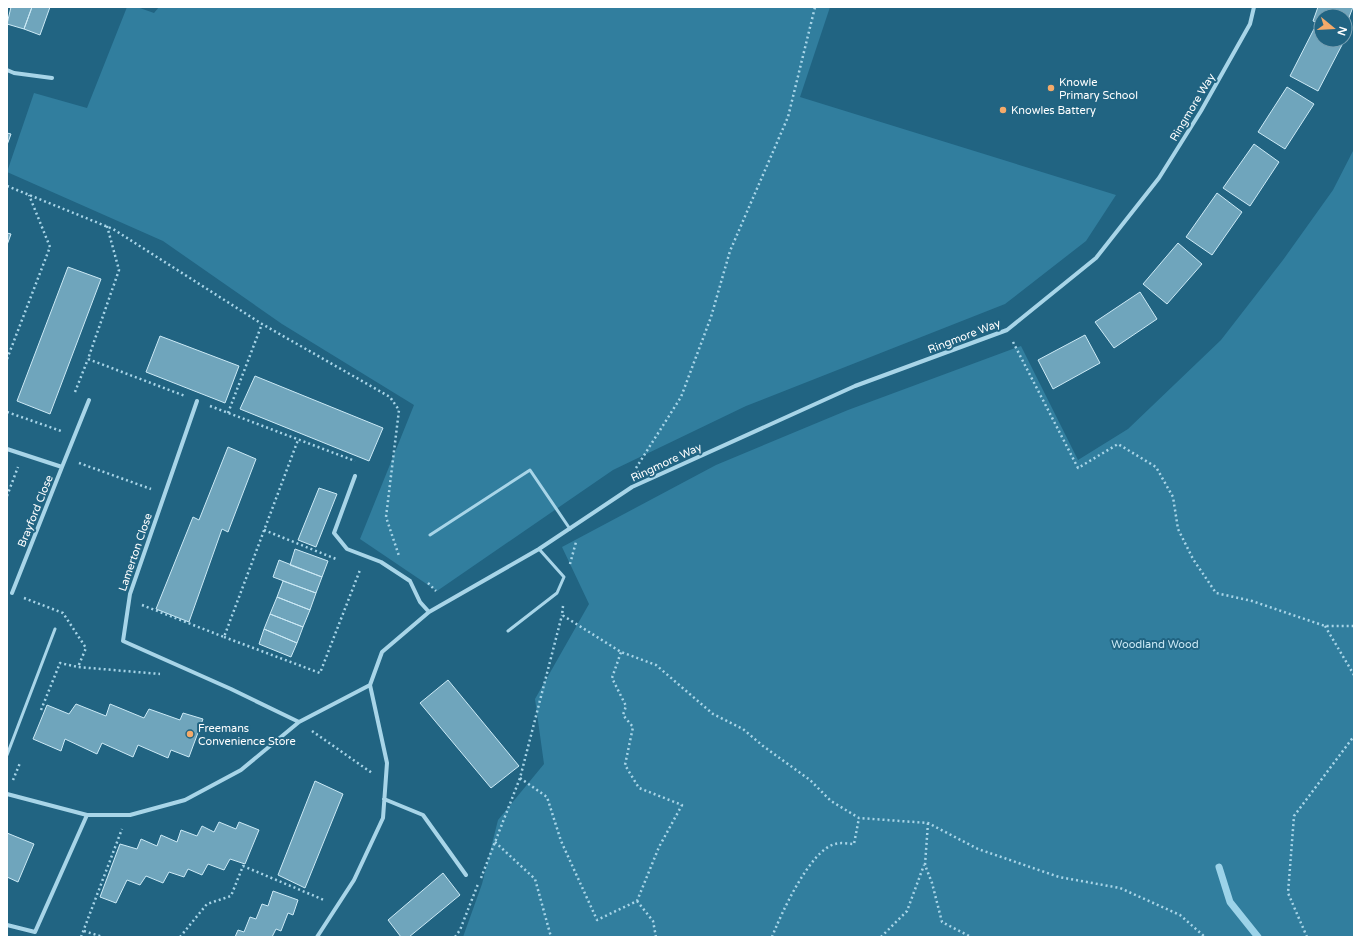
<svg xmlns="http://www.w3.org/2000/svg" width="1361" height="944" font-family="'Varela Round',sans-serif">
<style>
.green{fill:#317e9e}
.lines{fill:none;stroke-linecap:round;stroke-linejoin:round}
.stream{stroke:#9cd3e9;stroke-width:7}
.building{fill:#6fa5bc;stroke:#cceaf6}
.path{stroke:#a8d5e8;stroke-width:2.5;stroke-dasharray:2 3;stroke-linecap:butt}
.lane{stroke:#a8d5e8;stroke-width:3}
.street{stroke:#a8d5e8;stroke-width:4}
.poi-dot{fill:#f4aa6a;stroke:#216482;stroke-width:1.5}
.labels{text-anchor:middle;stroke-width:4;stroke-linejoin:round;paint-order:stroke}
.poi-label{font-size:11px;fill:#fff;stroke:#216482;text-anchor:start}
.street-label{font-size:11px;fill:#fff;stroke:#216482}
.park-label{font-size:11px;fill:#cceaf6;stroke:#216482}
</style>
<rect width="100%" height="100%" fill="#216482"/>
<path class="green" d="M 127,7 L 137,7 L 154,13 L 159,7 L 830,7 L 800,97 L 1116,195 L 1086,241 L 1005,304 L 746,406 L 613,470 L 437,591 L 360,539 L 414,405 L 282,324 L 163,241 L 7,172 L 34,93 L 87,108 Z
M 1354,149 L 1354,937 L 463,937 L 482,884 L 498,820 L 544,764 L 535,699 L 589,604 L 562,547 L 716,465 L 848,410 L 1021,346 L 1078,460 L 1128,429 L 1221,340 L 1283,260 L 1333,190 Z"/>
<g class="lines">
<path class="stream" d="M 1219,867 L 1230,902 L 1258,937"/>
</g>
<path class="building" d="M 11,7 L 32,7 L 24,29 L 7,24 Z
M 32,7 L 50,7 L 40,35 L 24,29 Z
M 1318,7 L 1353,7 L 1345,28 L 1345,16 L 1321,16 L 1321,24 L 1313,21 Z
M 1314,29 L 1321,33 L 1321,40 L 1336,40 L 1343,43 L 1318,91 L 1290,76 Z
M 1287,87 L 1314,104 L 1285,149 L 1258,132 Z
M 7,133 L 11,134 L 7,145 Z
M 1254,144 L 1279,162 L 1250,206 L 1223,188 Z
M 1217,193 L 1242,212 L 1212,255 L 1186,237 Z
M 7,233 L 11,234 L 7,245 Z
M 1178,243 L 1202,264 L 1167,304 L 1143,284 Z
M 68,267 L 101,279 L 50,414 L 17,401 Z
M 1140,292 L 1157,319 L 1114,348 L 1095,322 Z
M 1085,335 L 1100,363 L 1053,389 L 1038,360 Z
M 160,336 L 239,366 L 225,403 L 146,372 Z
M 255,376 L 383,428 L 369,461 L 240,409 Z
M 228,447 L 256,459 L 228,532 L 222,529 L 189,622 L 156,609 L 193,517 L 199,520 Z
M 319,488 L 337,494 L 316,547 L 298,540 Z
M 295,549 L 328,561 L 322,577 L 290,565 Z
M 279,560 L 322,577 L 316,593 L 273,577 Z
M 283,581 L 316,593 L 310,610 L 277,597 Z
M 277,597 L 310,610 L 303,627 L 270,614 Z
M 270,614 L 303,627 L 297,643 L 264,629 Z
M 264,629 L 297,643 L 291,657 L 259,644 Z
M 448,680 L 519,766 L 491,788 L 420,703 Z
M 76,704 L 106,716 L 110,704 L 144,718 L 149,709 L 180,720 L 183,713 L 203,719 L 189,757 L 171,750 L 168,758 L 138,745 L 133,757 L 102,743 L 97,754 L 65,739 L 61,751 L 33,739 L 47,705 L 69,714 Z
M 315,781 L 343,794 L 305,888 L 278,875 Z
M 219,822 L 236,829 L 239,822 L 259,830 L 245,864 L 230,859 L 224,870 L 208,864 L 202,875 L 188,869 L 184,877 L 169,872 L 163,883 L 146,876 L 140,885 L 127,880 L 116,903 L 100,897 L 120,844 L 137,849 L 141,839 L 157,846 L 161,835 L 177,842 L 181,830 L 197,836 L 202,826 L 214,832 Z
M 7,833 L 34,844 L 18,882 L 7,877 Z
M 443,873 L 460,895 L 409,937 L 401,937 L 388,920 Z
M 273,891 L 298,900 L 293,915 L 288,913 L 281,931 L 276,929 L 272,937 L 235,937 L 238,930 L 244,932 L 250,917 L 256,919 L 262,904 L 268,906 Z"/>
<g class="lines">
<path class="path" d="M 7,186 L 113,229 L 262,324 L 390,397 L 399,410 L 386,517 L 399,556
M 107,226 L 119,270 L 88,359 L 185,396
M 1013,342 L 1078,468 L 1118,444 L 1156,467 L 1173,497 L 1178,529 L 1193,559 L 1216,593 L 1252,601 L 1325,626 L 1354,626
M 7,359 L 50,247 L 29,195
M 75,392 L 88,359
M 210,406 L 355,461
M 7,412 L 61,431
M 228,413 L 262,324
M 79,463 L 151,489
M 636,468 L 681,397 L 711,317 L 730,251 L 788,117 L 815,7
M 7,496 L 18,467
M 264,530 L 336,559
M 570,564 L 576,542
M 428,583 L 436,591
M 24,598 L 63,613 L 86,648 L 78,667 L 160,674
M 142,605 L 224,637 L 298,440
M 563,606 L 562,615 L 621,652 L 656,665 L 713,714 L 743,729 L 763,746 L 810,780 L 831,801 L 859,818 L 928,823 L 978,849 L 1059,877 L 1120,888 L 1180,915 L 1205,937
M 1325,626 L 1354,675
M 224,637 L 320,673 L 360,570
M 41,710 L 60,663 L 78,667
M 312,731 L 372,773
M 520,778 L 547,797 L 561,841 L 597,920 L 637,901 L 659,847 L 682,805 L 639,788 L 625,765 L 633,727 L 623,715 L 626,706 L 612,678 L 621,652
M 13,780 L 20,763
M 928,823 L 925,865 L 932,883 L 942,922 L 971,937
M 495,842 L 535,879 L 551,937
M 481,878 L 520,778 L 562,615
M 637,901 L 653,921 L 656,937
M 84,931 L 103,937
M 81,937 L 122,829
M 180,937 L 207,904 L 231,896 L 243,866 L 324,900
M 455,937 L 460,930 L 478,884
M 772,937 C 781,914 810,850 835,844 C 841,842 848,844 854,844 L 859,818
M 881,937 L 907,911 L 924,865
M 1307,937 L 1288,893 L 1294,816 L 1354,736"/>
<path class="lane" d="M 430,535 L 530,470 L 570,529
M 508,631 L 557,593 L 564,577 L 539,549
M 7,755 L 55,629"/>
<path class="street" d="M 7,70 L 14,73 L 52,78
M 197,401 L 130,594 L 123,641 L 231,689 L 299,722
M 7,449 L 62,467 L 12,593
M 62,467 L 89,400
M 355,476 L 334,533 L 347,549 L 381,562 L 410,581 L 420,602 L 429,612
M 7,794 L 87,815 L 130,815 L 185,800 L 241,770 L 299,722 L 370,685 L 382,652 L 429,612 L 539,549 L 632,487 L 855,386 L 1007,330 L 1096,258 L 1159,178 L 1201,111 L 1250,24 L 1254,7
M 384,799 L 423,815 L 466,875
M 7,925 L 35,932 L 87,815
M 317,937 L 354,880 L 383,818 L 387,763 L 370,685"/>
</g>
<g class="poi-dot">
<circle cx="1051" cy="88" r="4"/>
<circle cx="1003" cy="110" r="4"/>
<circle cx="190" cy="734" r="4"/>
</g>
<g class="labels">
<g class="poi-label">
<text x="1059" y="86">Knowle<tspan x="1059" dy="13">Primary School</tspan></text>
<text x="1011" y="114">Knowles Battery</text>
<text x="198" y="732">Freemans<tspan x="198" dy="13">Convenience Store</tspan></text>
</g>
<g class="street-label">
<text transform="translate(1192 107) rotate(-59)" y="4">Ringmore Way</text>
<text transform="translate(964 336) rotate(-21)" y="4">Ringmore Way</text>
<text transform="translate(666 462) rotate(-25)" y="4">Ringmore Way</text>
<text transform="translate(35 511) rotate(-68)" y="4">Brayford Close</text>
<text transform="translate(135 552) rotate(-71)" y="4">Lamerton Close</text>
</g>
<g class="park-label">
<text x="1155" y="648">Woodland Wood</text>
</g>
</g>
<rect width="1361" height="944" fill="none" stroke="#ffffff" stroke-width="16"/>
<g transform="translate(1333 28) rotate(108)"><circle r="19" fill="#216482" stroke="#7aa2b4"/>
<path d="M0-3L7 15L0 10L-7 15Z" fill="#f4aa6a"/>
<text y="-6" font-size="11" font-weight="bold" text-anchor="middle" fill="#ffffff">N</text>
</g>
</svg>
